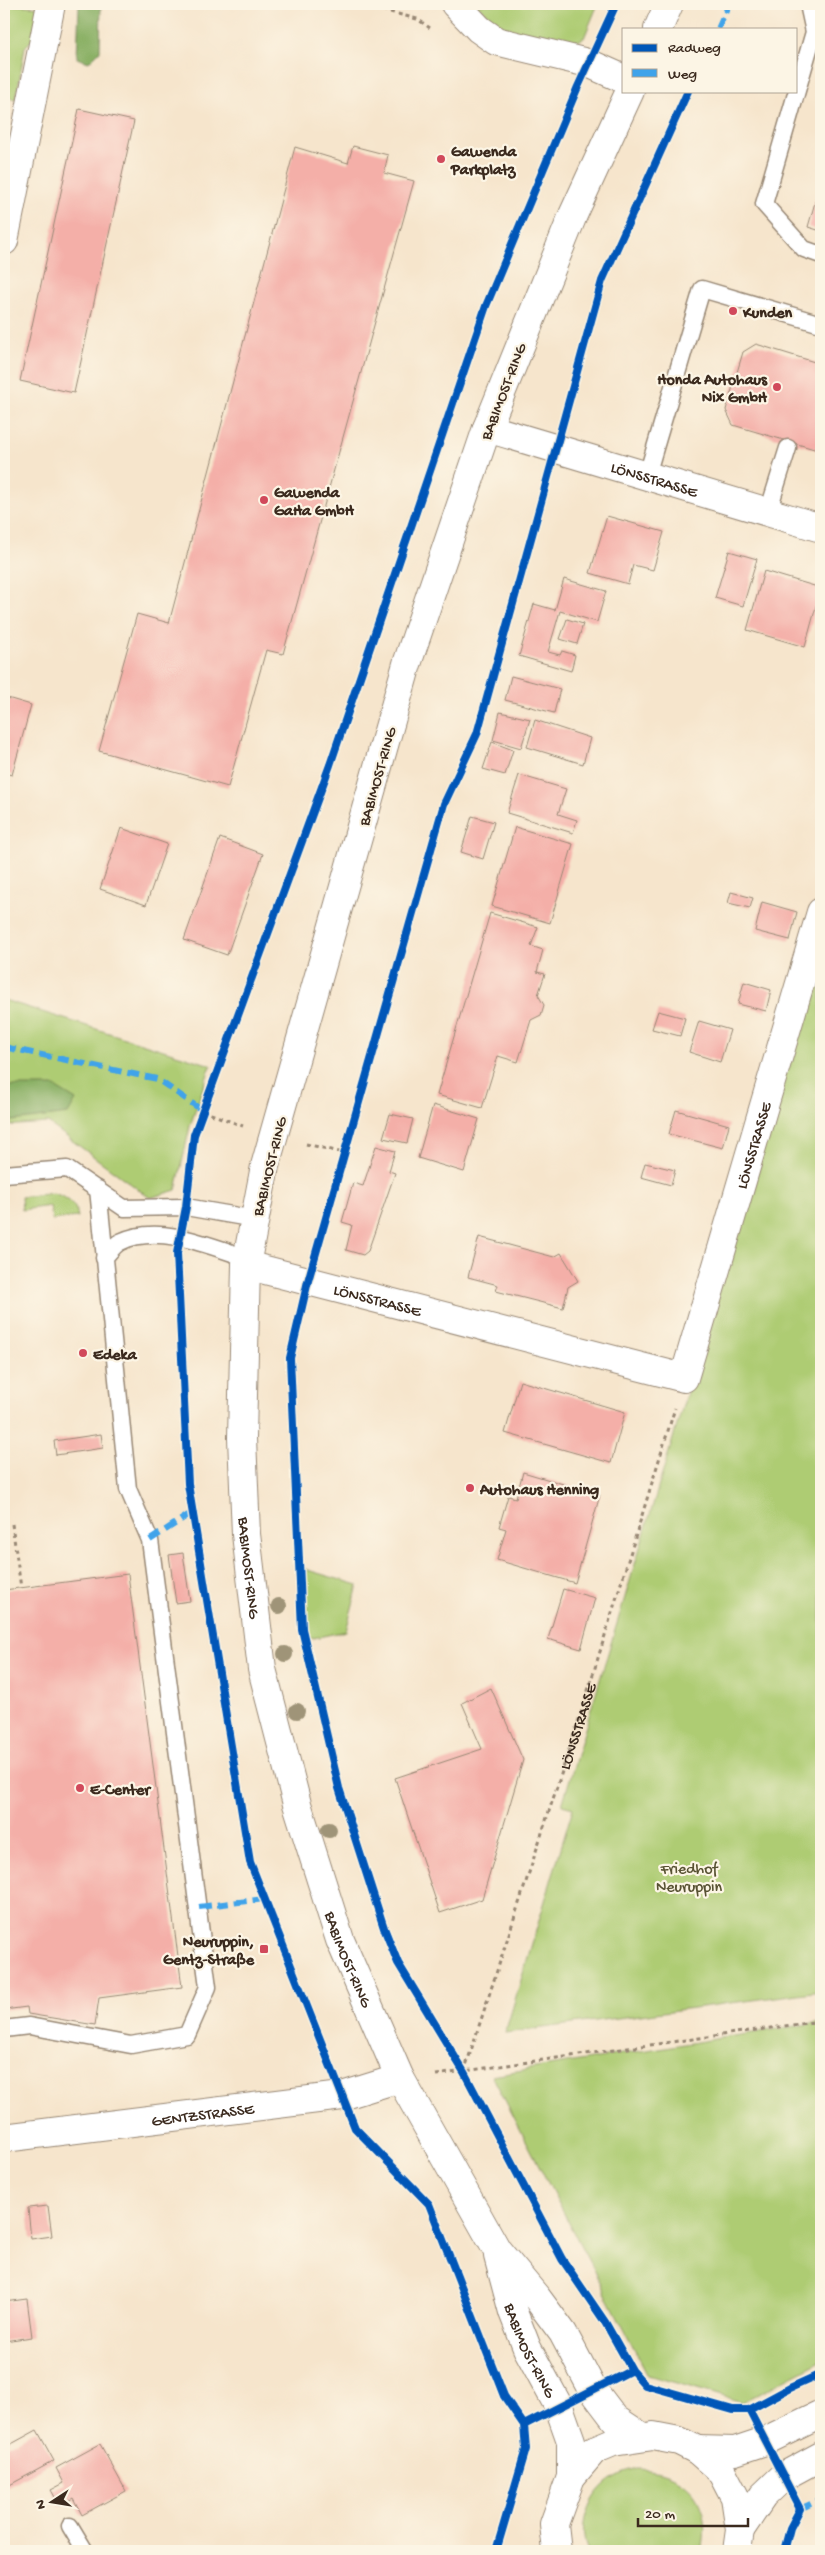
<svg xmlns="http://www.w3.org/2000/svg" width="825" height="2555" font-family="'Gochi Hand',sans-serif">
<style>
.green{fill:#aecc73;stroke:#747b48}
.forest{fill:#8ab065;stroke:#626d42}
.building{fill:#f4afa8}
.lines{fill:none;stroke-linecap:round;stroke-linejoin:round}
.lane-casing{stroke:#988875;stroke-width:19}
.street-casing{stroke:#988875;stroke-width:30}
.secondary-casing{stroke:#988875;stroke-width:30}
.path{stroke:#988875;stroke-width:3;stroke-dasharray:4 4;stroke-linecap:butt}
.lane{stroke:#fff;stroke-width:16}
.street{stroke:#fff;stroke-width:28}
.secondary{stroke:#fff;stroke-width:28}
.quiet{stroke:#3fa3ea;stroke-width:6;stroke-dasharray:12 6;stroke-linecap:butt}
.cycleway-casing{stroke:#fcf5e5;stroke-width:11}
.cycleway{stroke:#0057b8;stroke-width:8}
.tree{fill:#9f9478}
.poi-dot{fill:#d1495b;stroke:#fcf5e5;stroke-width:2}
.labels{text-anchor:middle;stroke-width:4.5;stroke-linejoin:round;paint-order:stroke}
.poi-label{font-size:16px;font-weight:bold;fill:#3b2a1e;stroke:#fcf5e5;text-anchor:start}
.street-label{font-size:16px;fill:#3b2a1e;stroke:#fcf5e5}
.park-label{font-size:16px;fill:#585233;stroke:#fcf5e5}
</style>
<rect width="100%" height="100%" fill="#fcf5e5"/>
<filter id="ink" filterUnits="userSpaceOnUse"><feTurbulence type="fractalNoise" baseFrequency=".02" numOctaves="2"/><feDisplacementMap in="SourceGraphic" scale="10" xChannelSelector="R" yChannelSelector="G"/><feConvolveMatrix kernelMatrix="1 2 1 2 8 2 1 2 1" color-interpolation-filters="sRGB"/></filter>
<filter id="wash" filterUnits="userSpaceOnUse"><feTurbulence type="fractalNoise" baseFrequency=".0096" numOctaves="4" result="noise"/><feDisplacementMap in="SourceGraphic" scale="20" xChannelSelector="R" yChannelSelector="G"/><feGaussianBlur stdDeviation="1.12" result="paint"/><feColorMatrix in="noise" values="0 0 0 0 0 0 0 0 0 0 0 0 0 0 0 0 0 1.4 0 .05"/><feComposite in="paint" operator="in"/></filter>
<g filter="url(#wash)">
<rect width="100%" height="100%" fill="#f6e5cc"/>
<path class="green" d="M 4,4 L 40,7 L 35,37 L 25,47 L 16,99 L 4,97 Z
M 476,4 L 598,4 L 584,38 L 567,46 L 506,31 Z
M 821,950 L 821,1991 L 505,2033 L 573,1808 L 562,1805 Z
M 4,1000 L 211,1065 L 190,1126 L 176,1190 L 150,1198 L 48,1123 L 4,1126 Z
M 53,1193 C 66,1197 76,1203 78,1217 L 52,1220 L 50,1206 L 22,1210 L 21,1197 Z
M 304,1569 L 358,1585 L 346,1631 L 309,1639 Z
M 821,2022 L 821,2361 L 743,2402 L 648,2375 L 492,2075 Z
M 637,2469 C 688,2471 713,2501 702,2551 L 588,2551 C 575,2524 592,2487 619,2475 C 624,2472 631,2471 637,2469 Z"/>
<path class="forest" d="M 79,4 L 101,4 L 100,51 L 89,62 L 77,58 Z
M 4,1086 L 53,1086 L 76,1100 L 68,1114 L 4,1122 Z"/>
<g id="blocks">
<path class="building" d="M 79,109 L 134,121 L 74,393 L 20,381 Z
M 353,146 L 388,155 L 384,173 L 414,181 L 283,654 L 266,650 L 228,787 L 99,751 L 137,614 L 169,623 L 295,147 L 348,163 Z
M 821,181 L 821,231 L 808,227 Z
M 756,344 L 821,364 L 821,451 L 733,425 L 726,410 L 743,352 Z
M 607,516 L 664,532 L 653,570 L 633,565 L 628,584 L 590,573 Z
M 729,551 L 757,559 L 743,606 L 715,598 Z
M 764,571 L 821,588 L 805,647 L 747,630 Z
M 564,579 L 606,591 L 597,622 L 560,611 L 548,652 L 560,655 L 562,651 L 575,655 L 571,671 L 519,656 L 534,604 L 555,610 Z
M 567,619 L 583,624 L 577,644 L 560,639 Z
M 511,676 L 560,689 L 554,713 L 505,700 Z
M 4,697 L 31,705 L 12,775 L 4,773 Z
M 500,712 L 530,719 L 521,748 L 493,740 Z
M 535,720 L 590,738 L 583,764 L 527,747 Z
M 492,742 L 513,750 L 505,775 L 483,769 Z
M 519,775 L 566,789 L 558,814 L 577,820 L 573,833 L 507,813 Z
M 472,816 L 494,822 L 483,859 L 461,852 Z
M 515,827 L 573,844 L 550,923 L 492,906 Z
M 121,828 L 167,844 L 146,905 L 100,889 Z
M 220,838 L 263,854 L 227,955 L 184,940 Z
M 731,892 L 753,898 L 750,908 L 728,903 Z
M 762,902 L 797,912 L 790,940 L 755,931 Z
M 490,913 L 538,927 L 531,946 L 543,950 L 537,972 L 545,974 L 538,995 L 544,1005 L 541,1015 L 531,1020 L 518,1062 L 498,1056 L 482,1108 L 437,1095 Z
M 744,982 L 771,990 L 766,1011 L 738,1004 Z
M 658,1011 L 685,1018 L 680,1036 L 652,1029 Z
M 699,1021 L 730,1030 L 720,1062 L 689,1052 Z
M 433,1105 L 479,1119 L 464,1172 L 418,1158 Z
M 676,1110 L 729,1125 L 723,1148 L 669,1134 Z
M 390,1114 L 413,1119 L 407,1143 L 383,1138 Z
M 376,1146 L 395,1151 L 389,1171 L 395,1173 L 368,1251 L 363,1255 L 346,1250 L 352,1225 L 342,1222 L 353,1183 L 363,1186 Z
M 645,1163 L 675,1170 L 671,1185 L 641,1177 Z
M 479,1237 L 554,1257 L 561,1253 L 578,1281 L 568,1287 L 563,1308 L 496,1291 L 498,1285 L 468,1277 Z
M 520,1381 L 625,1412 L 611,1463 L 505,1433 Z
M 101,1434 L 103,1448 L 56,1455 L 54,1441 Z
M 523,1472 L 600,1495 L 575,1583 L 497,1560 L 506,1529 L 499,1527 L 508,1496 L 516,1498 Z
M 183,1553 L 190,1601 L 176,1603 L 169,1555 Z
M 128,1574 L 182,1987 L 99,1998 L 95,2025 L 28,2014 L 27,2007 L 4,2010 L 4,1590 Z
M 563,1589 L 595,1598 L 581,1649 L 548,1639 Z
M 491,1688 L 523,1760 L 482,1899 L 440,1913 L 395,1778 L 482,1749 L 462,1703 Z
M 48,2206 L 52,2236 L 31,2239 L 28,2208 Z
M 27,2299 L 32,2337 L 4,2341 L 4,2302 Z
M 37,2430 L 54,2461 L 4,2488 L 4,2448 Z
M 100,2444 L 126,2491 L 82,2515 L 73,2498 L 60,2506 L 51,2490 L 64,2483 L 56,2468 Z"/>
</g>
</g>
<g filter="url(#ink)">
<use href="#blocks" fill-opacity="0" stroke="#988875" stroke-width="1"/>
<g class="lines">
<g class="lane-casing">
<path id="lane" d="M 808,4 L 814,32 L 764,204 L 804,249 L 821,255
M 647,475 L 702,289 L 821,324
M 768,512 L 788,448
M 4,1174 L 67,1169 L 124,1208 L 186,1207 L 255,1219
M 104,1258 C 109,1253 114,1245 120,1242 C 159,1223 210,1246 247,1258
M 4,2029 L 29,2026 L 131,2045 L 187,2035 L 208,1987 L 150,1540 L 128,1489 L 98,1189
M 70,2526 L 85,2551"/>
</g>
<g class="street-casing">
<g id="street">
<path d="M 455,4 L 479,29 L 496,41 L 588,63 L 624,79"/>
<path d="M 4,241 L 51,4"/>
<path id="s2" d="M 487,428 L 821,528"/>
<path id="s3" d="M 246,1265 L 684,1378 L 821,912"/>
<path id="s4" d="M 4,2138 L 342,2096 L 400,2078"/>
</g>
</g>
<g class="secondary-casing">
<g id="secondary">
<path d="M 658,29 L 669,4"/>
<path id="s5" d="M 630,91 L 573,215 L 487,428 L 407,664 L 265,1166 L 246,1265 L 242,1438 L 246,1534 L 262,1669 L 297,1804 L 340,1940 L 400,2078 L 497,2250 L 537,2298 L 563,2333 L 593,2390 L 615,2419 L 642,2437"/>
<path id="s6" d="M 498,2256 L 513,2312 L 527,2348 L 559,2407 L 571,2441 L 571,2477"/>
<path d="M 697,2450 L 735,2451 L 765,2441 L 821,2414"/>
<path d="M 740,2530 L 763,2496 L 784,2476 L 821,2456"/>
<path d="M 557,2551 L 554,2524 L 571,2477 L 594,2450 L 613,2442 L 653,2436 L 679,2441 L 697,2450 L 722,2472 L 735,2497 L 740,2530 L 737,2551"/>
</g>
</g>
<g class="path">
<path d="M 359,4 L 417,19 L 430,28"/>
<path d="M 203,1111 L 243,1126"/>
<path d="M 306,1144 L 344,1153"/>
<path d="M 12,1524 L 21,1588"/>
<path id="s1" d="M 464,2072 L 582,1710 L 675,1408"/>
<path d="M 436,2075 L 821,2021"/>
</g>
<use href="#lane" class="lane"/>
<use href="#street" class="street"/>
<use href="#secondary" class="secondary"/>
<path class="quiet" d="M 718,29 L 729,4
M 4,1047 L 157,1079 L 203,1111
M 150,1540 L 193,1512
M 199,1907 L 264,1899
M 800,2509 L 821,2499"/>
<g class="cycleway-casing">
<path id="cycleway" d="M 688,91 L 602,281 L 477,734 L 444,804 L 308,1281 L 290,1358 L 302,1629 L 339,1788 L 384,1928 L 398,1963 L 464,2072 L 562,2259 L 605,2322 L 632,2370 L 645,2385 L 733,2410 L 749,2410 L 790,2388 L 821,2374
M 749,2410 L 800,2509 L 790,2528 L 784,2551
M 524,2425 L 632,2370
M 496,2551 L 526,2449 L 524,2425 L 504,2396 L 429,2204 L 355,2128 L 250,1862 L 188,1484 L 177,1253 L 186,1207 L 194,1135 L 330,765 L 486,306 L 577,89 L 616,4"/>
</g>
<use href="#cycleway" class="cycleway"/>
</g>
<g class="tree">
<circle cx="279" cy="1606" r="8"/>
<circle cx="285" cy="1654" r="8"/>
<circle cx="297" cy="1711" r="8"/>
<circle cx="329" cy="1830" r="8"/>
</g>
</g>
<g class="poi-dot">
<circle cx="441" cy="159" r="5"/>
<circle cx="733" cy="311" r="5"/>
<circle cx="777" cy="387" r="5"/>
<circle cx="264" cy="500" r="5"/>
<circle cx="83" cy="1353" r="5"/>
<circle cx="470" cy="1488" r="5"/>
<circle cx="80" cy="1788" r="5"/>
<rect x="259" y="1944" width="10" height="10" rx="2.5"/>
</g>
<g class="labels">
<g class="poi-label">
<text x="451" y="156">Gawenda<tspan x="451" dy="18">Parkplatz</tspan></text>
<text x="743" y="317">Kunden</text>
<text x="767" y="384" text-anchor="end">Honda Autohaus<tspan x="767" dy="18">Nix GmbH</tspan></text>
<text x="274" y="497">Gawenda<tspan x="274" dy="18">GaHa GmbH</tspan></text>
<text x="93" y="1359">Edeka</text>
<text x="480" y="1494">Autohaus Henning</text>
<text x="90" y="1794">E-Center</text>
<text x="254" y="1946" text-anchor="end">Neuruppin,<tspan x="254" dy="18">Gentz-Straße</tspan></text>
</g>
<g class="street-label">
<text transform="translate(502 391) rotate(-69)" y="6">BABIMOST-RING</text>
<text dy="6" stroke="none"><textPath href="#s2" startOffset="175">LÖNSSTRASSE</textPath></text>
<text transform="translate(376 776) rotate(-74)" y="6">BABIMOST-RING</text>
<text dy="6" stroke="none"><textPath href="#s3" startOffset="695">LÖNSSTRASSE</textPath></text>
<text transform="translate(268 1166) rotate(-76)" y="6">BABIMOST-RING</text>
<text dy="6" stroke="none"><textPath href="#s3" startOffset="136">LÖNSSTRASSE</textPath></text>
<text dy="6" stroke="none"><textPath href="#s5" startOffset="1541">BABIMOST-RING</textPath></text>
<text dy="6" stroke="none"><textPath href="#s1" startOffset="364">LÖNSSTRASSE</textPath></text>
<text dy="6" stroke="none"><textPath href="#s5" startOffset="1946">BABIMOST-RING</textPath></text>
<text dy="6" stroke="none"><textPath href="#s4" startOffset="200">GENTZSTRASSE</textPath></text>
<text dy="6" stroke="none"><textPath href="#s6" startOffset="100">BABIMOST-RING</textPath></text>
</g>
<g class="park-label">
<text x="689" y="1873">Friedhof<tspan x="689" dy="18">Neuruppin</tspan></text>
</g>
</g>
<rect width="825" height="2555" fill="none" stroke="#fcf5e5" stroke-width="20"/>
<rect x="622" y="28" width="175" height="65" fill="#fcf5e5" stroke="#afa495"/>
<rect x="632" y="44" width="25" height="8" fill="#0057b8" stroke="#afa495"/>
<text x="668" y="52" font-size="15" fill="#3b2a1e">Radweg</text>
<rect x="632" y="69" width="25" height="8" fill="#3fa3ea" stroke="#afa495"/>
<text x="668" y="78" font-size="15" fill="#3b2a1e">Weg</text>
<g transform="translate(52 2502) rotate(258)" stroke="#fcf5e5" stroke-width="4" paint-order="stroke">
<path d="M0-4L9 19L0 12L-9 19Z" fill="#3b2a1e"/>
<text y="-8" font-size="14" font-weight="bold" text-anchor="middle" fill="#3b2a1e">N</text>
</g>
<path d="M638 2518v8h110v-8" fill="none" stroke="#3b2a1e" stroke-width="2.5"/>
<text x="645" y="2518" font-size="15" fill="#3b2a1e" stroke="#fcf5e5" stroke-width="4" paint-order="stroke">20 m</text>
</svg>
